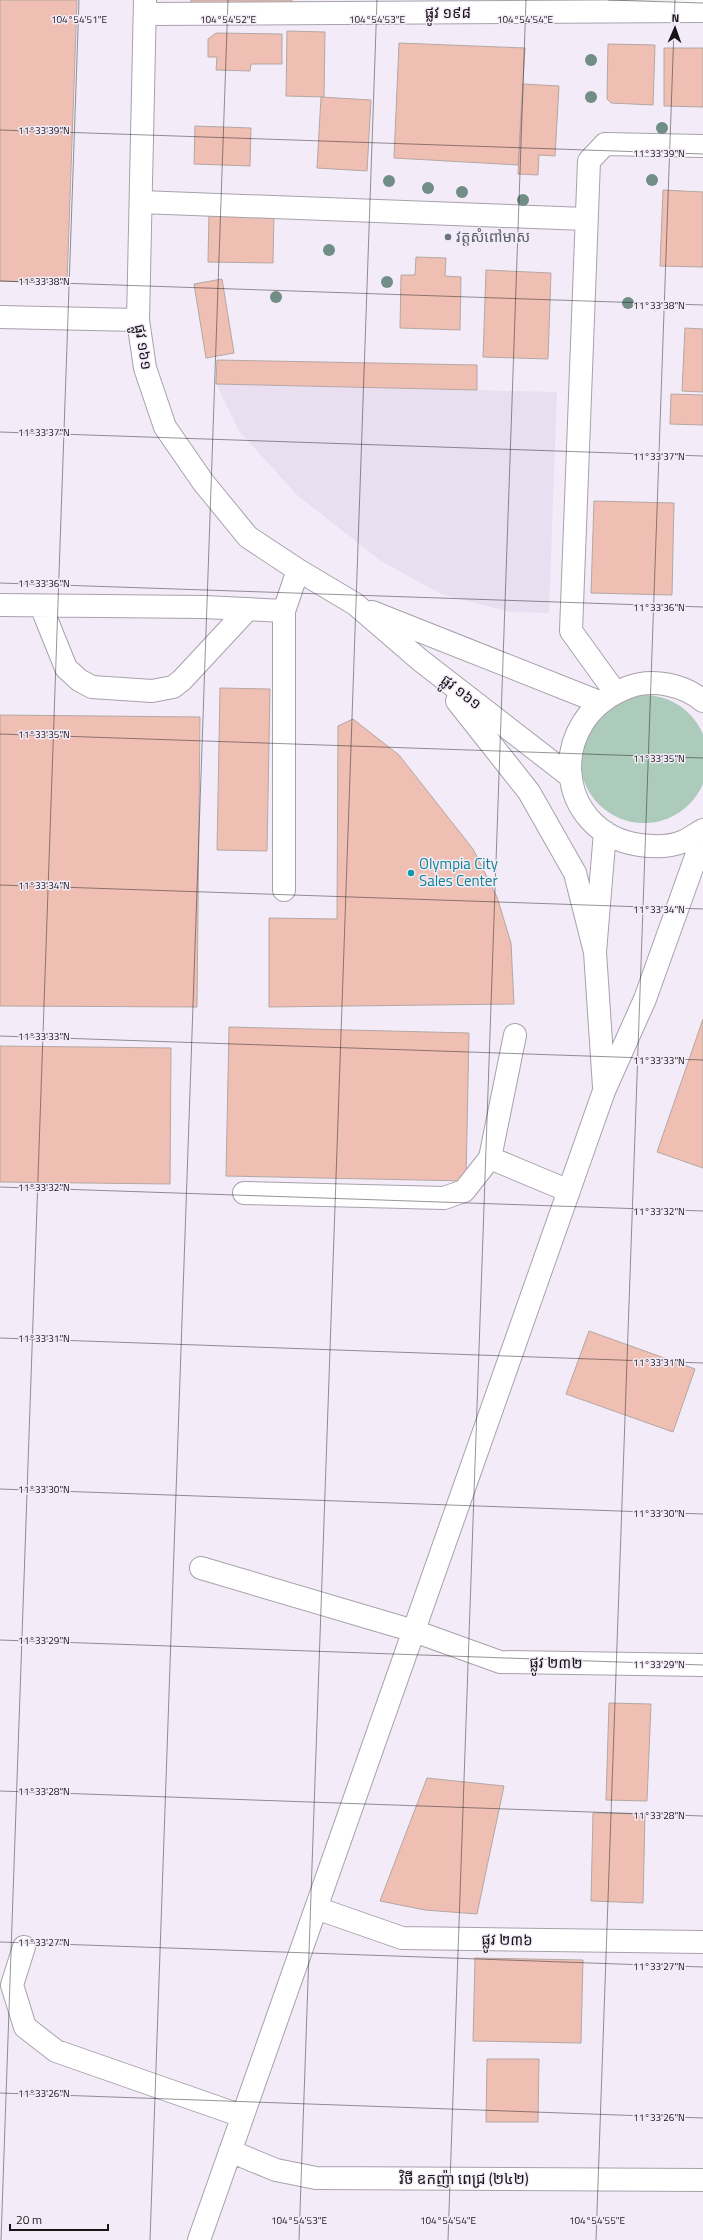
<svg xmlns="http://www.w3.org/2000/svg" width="703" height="2240" font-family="'Titillium Web','Noto Sans Khmer',sans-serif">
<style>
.built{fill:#e9dff1}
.green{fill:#adcbba}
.building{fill:#efbfb3;stroke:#b5a7a4}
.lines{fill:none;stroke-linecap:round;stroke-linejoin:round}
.minor-casing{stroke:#a7a1ac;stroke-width:24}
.minor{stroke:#fff;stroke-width:22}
.tree{fill:#708d86}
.ticks{fill:none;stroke:#171418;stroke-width:1;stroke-opacity:0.45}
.worship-dot{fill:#6b7280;stroke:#f3ecf8;stroke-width:1.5}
.culture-dot{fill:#0f9aa8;stroke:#f3ecf8;stroke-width:1.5}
.labels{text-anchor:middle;stroke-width:3;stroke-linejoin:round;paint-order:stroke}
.street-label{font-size:15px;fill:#171418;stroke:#f3ecf8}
.worship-label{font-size:15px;fill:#5b616d;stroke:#f3ecf8;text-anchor:start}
.culture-label{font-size:15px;fill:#0d838f;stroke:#f3ecf8;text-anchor:start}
.ticks-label{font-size:10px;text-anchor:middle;fill:#171418;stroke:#f3ecf8;stroke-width:3;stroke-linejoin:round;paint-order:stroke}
</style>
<rect width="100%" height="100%" fill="#f3ecf8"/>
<path class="built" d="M 216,384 L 557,392 L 549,613 L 510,612 L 441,594 L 381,561 L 297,495 L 239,431 Z"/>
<path class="green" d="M580 759a64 64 0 1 1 128 0a64 64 0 1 1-128 0Z"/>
<path class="building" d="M 0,0 L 77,0 L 67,283 L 0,281 Z
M 191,0 L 292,0 L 292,8 L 191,7 Z
M 287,31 L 325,32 L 324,97 L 286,96 Z
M 216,33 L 282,34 L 282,64 L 251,64 L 250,71 L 216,70 L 217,57 L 208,57 L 208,39 Z
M 399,43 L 525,48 L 518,165 L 394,158 Z
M 608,44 L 655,45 L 653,105 L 611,103 L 607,99 Z
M 664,48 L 703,48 L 703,107 L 664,106 Z
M 523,84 L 559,86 L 555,156 L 539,155 L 538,175 L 518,174 Z
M 321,97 L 371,100 L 367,171 L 317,168 Z
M 195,126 L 251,128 L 250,166 L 194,164 Z
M 663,190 L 703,192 L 703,267 L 660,266 Z
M 209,212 L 274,214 L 273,263 L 208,262 Z
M 416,257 L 446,258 L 445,276 L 461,277 L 460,330 L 400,328 L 401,275 L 415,275 Z
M 486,270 L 551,273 L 548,359 L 483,357 Z
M 222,279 L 234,353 L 206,358 L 194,284 Z
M 685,328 L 703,329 L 703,392 L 682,391 Z
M 217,360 L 477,365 L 477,390 L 216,384 Z
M 671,394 L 703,395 L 703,425 L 670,424 Z
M 594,501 L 674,503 L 672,595 L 591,593 Z
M 220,688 L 270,689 L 267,851 L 217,850 Z
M 0,715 L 200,717 L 197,1007 L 0,1006 Z
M 353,719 L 399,755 L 473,849 L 497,897 L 511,943 L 514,1004 L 269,1007 L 269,918 L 337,919 L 338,726 Z
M 703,1019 L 703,1168 L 657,1152 Z
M 229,1027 L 469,1033 L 466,1181 L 226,1176 Z
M 0,1046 L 171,1048 L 170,1184 L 0,1182 Z
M 589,1331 L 695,1369 L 673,1432 L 566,1394 Z
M 609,1703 L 651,1704 L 647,1801 L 606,1800 Z
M 427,1778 L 504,1786 L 477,1914 L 425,1910 L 380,1901 Z
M 593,1813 L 645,1814 L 643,1903 L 591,1901 Z
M 475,1958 L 583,1960 L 581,2043 L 473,2041 Z
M 487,2059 L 539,2059 L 538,2122 L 486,2122 Z"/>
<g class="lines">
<g class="minor-casing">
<path id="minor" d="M 145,0 L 138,320 L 145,368 L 165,427 L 203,482 L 248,537 L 298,570 L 355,604 L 420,660 L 571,777
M 145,14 L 703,11
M 141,202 L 585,219
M 0,317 L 138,320
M 0,605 L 204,607 L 284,611 L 298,570
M 41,606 L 66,668 L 79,680 L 92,687 L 152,691 L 173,687 L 182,680 L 248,609
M 284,611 L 284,890
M 372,612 L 599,702
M 615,692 L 571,631 L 589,161 L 605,144 L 703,146
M 457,701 L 529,792 L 575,873 L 595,952
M 703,701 C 684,685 653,678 629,687 C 544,718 554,833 640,845 C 654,847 669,847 682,842 C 689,839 696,834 703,830
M 604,1087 L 595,952 L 605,832
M 490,1158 L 515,1035
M 244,1193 L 444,1198 L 464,1191 L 490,1158 L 569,1191
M 201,1568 L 414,1631 L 500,1662 L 703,1665
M 316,1908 L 402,1938 L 703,1942
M 24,1947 L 12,1985 L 25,2027 L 56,2051 L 242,2116
M 230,2151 L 276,2170 L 316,2178 L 703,2180
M 199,2240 L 604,1091 L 645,999 L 703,837"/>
</g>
<use href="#minor" class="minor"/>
</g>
<g class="tree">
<circle cx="591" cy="60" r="6"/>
<circle cx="591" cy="97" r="6"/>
<circle cx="662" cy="128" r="6"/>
<circle cx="652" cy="180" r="6"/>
<circle cx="389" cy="181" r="6"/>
<circle cx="428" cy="188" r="6"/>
<circle cx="462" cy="192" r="6"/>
<circle cx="523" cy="200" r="6"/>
<circle cx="329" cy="250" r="6"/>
<circle cx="387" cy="282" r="6"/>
<circle cx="276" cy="297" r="6"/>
<circle cx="628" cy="303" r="6"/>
</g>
<path class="ticks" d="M 608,0 L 703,3M 0,130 L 703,154M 0,281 L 703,305M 0,432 L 703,456M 0,583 L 703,607M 0,734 L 703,758M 0,885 L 703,909M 0,1036 L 703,1060M 0,1187 L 703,1211M 0,1338 L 703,1363M 0,1489 L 703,1514M 0,1640 L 703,1665M 0,1791 L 703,1816M 0,1942 L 703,1967M 0,2093 L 703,2118M 1,2240 L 79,0M 150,2240 L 228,0M 299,2240 L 377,0M 448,2240 L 526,0M 596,2240 L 675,0"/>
<circle class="worship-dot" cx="448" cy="237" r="4"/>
<circle class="culture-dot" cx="411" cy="873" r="4"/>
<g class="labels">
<g class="street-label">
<text x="448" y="18">ផ្លូវ ១៩៨</text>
<text transform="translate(143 347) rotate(81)" y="5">ផ្លូវ ១៦១</text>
<text transform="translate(461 692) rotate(38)" y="5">ផ្លូវ ១៦១</text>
<text transform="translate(556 1663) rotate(1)" y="5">ផ្លូវ ២៣២</text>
<text transform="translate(507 1940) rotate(1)" y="5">ផ្លូវ ២៣៦</text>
<text x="464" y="2184">វិថី ឧកញ៉ា ពេជ្រ (២៤២)</text>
</g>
<g class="worship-label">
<text x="456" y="242">វត្តសំពៅមាស</text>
</g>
<g class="culture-label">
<text x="419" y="869">Olympia City<tspan x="419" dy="17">Sales Center</tspan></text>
</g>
</g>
<g class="ticks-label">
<text x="79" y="23">104°54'51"E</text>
<text x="228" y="23">104°54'52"E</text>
<text x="377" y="23">104°54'53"E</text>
<text x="525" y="23">104°54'54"E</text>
<text x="44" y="134">11°33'39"N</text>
<text x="659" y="157">11°33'39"N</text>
<text x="44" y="285">11°33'38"N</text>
<text x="659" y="309">11°33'38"N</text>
<text x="44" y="436">11°33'37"N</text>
<text x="659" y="460">11°33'37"N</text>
<text x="44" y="587">11°33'36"N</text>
<text x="659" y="611">11°33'36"N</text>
<text x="44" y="738">11°33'35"N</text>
<text x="659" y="762">11°33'35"N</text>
<text x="44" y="889">11°33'34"N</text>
<text x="659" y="913">11°33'34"N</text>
<text x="44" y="1040">11°33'33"N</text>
<text x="659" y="1064">11°33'33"N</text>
<text x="44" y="1191">11°33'32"N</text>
<text x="659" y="1215">11°33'32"N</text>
<text x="44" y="1342">11°33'31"N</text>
<text x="659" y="1366">11°33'31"N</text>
<text x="44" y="1493">11°33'30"N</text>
<text x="659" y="1517">11°33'30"N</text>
<text x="44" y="1644">11°33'29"N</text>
<text x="659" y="1668">11°33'29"N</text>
<text x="44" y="1795">11°33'28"N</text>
<text x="659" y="1819">11°33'28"N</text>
<text x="44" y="1946">11°33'27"N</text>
<text x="659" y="1970">11°33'27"N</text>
<text x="44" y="2097">11°33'26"N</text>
<text x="659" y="2121">11°33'26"N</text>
<text x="299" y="2224">104°54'53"E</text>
<text x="448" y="2224">104°54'54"E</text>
<text x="597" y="2224">104°54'55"E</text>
</g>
<g transform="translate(675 28) rotate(2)" stroke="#f3ecf8" stroke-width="3" paint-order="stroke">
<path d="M0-3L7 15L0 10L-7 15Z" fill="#171418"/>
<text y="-6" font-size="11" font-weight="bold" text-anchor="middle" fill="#171418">N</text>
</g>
<path d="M10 2224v6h98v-6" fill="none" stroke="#171418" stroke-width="2"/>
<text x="16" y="2224" font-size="12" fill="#171418" stroke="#f3ecf8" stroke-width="3" paint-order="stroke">20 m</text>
</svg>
